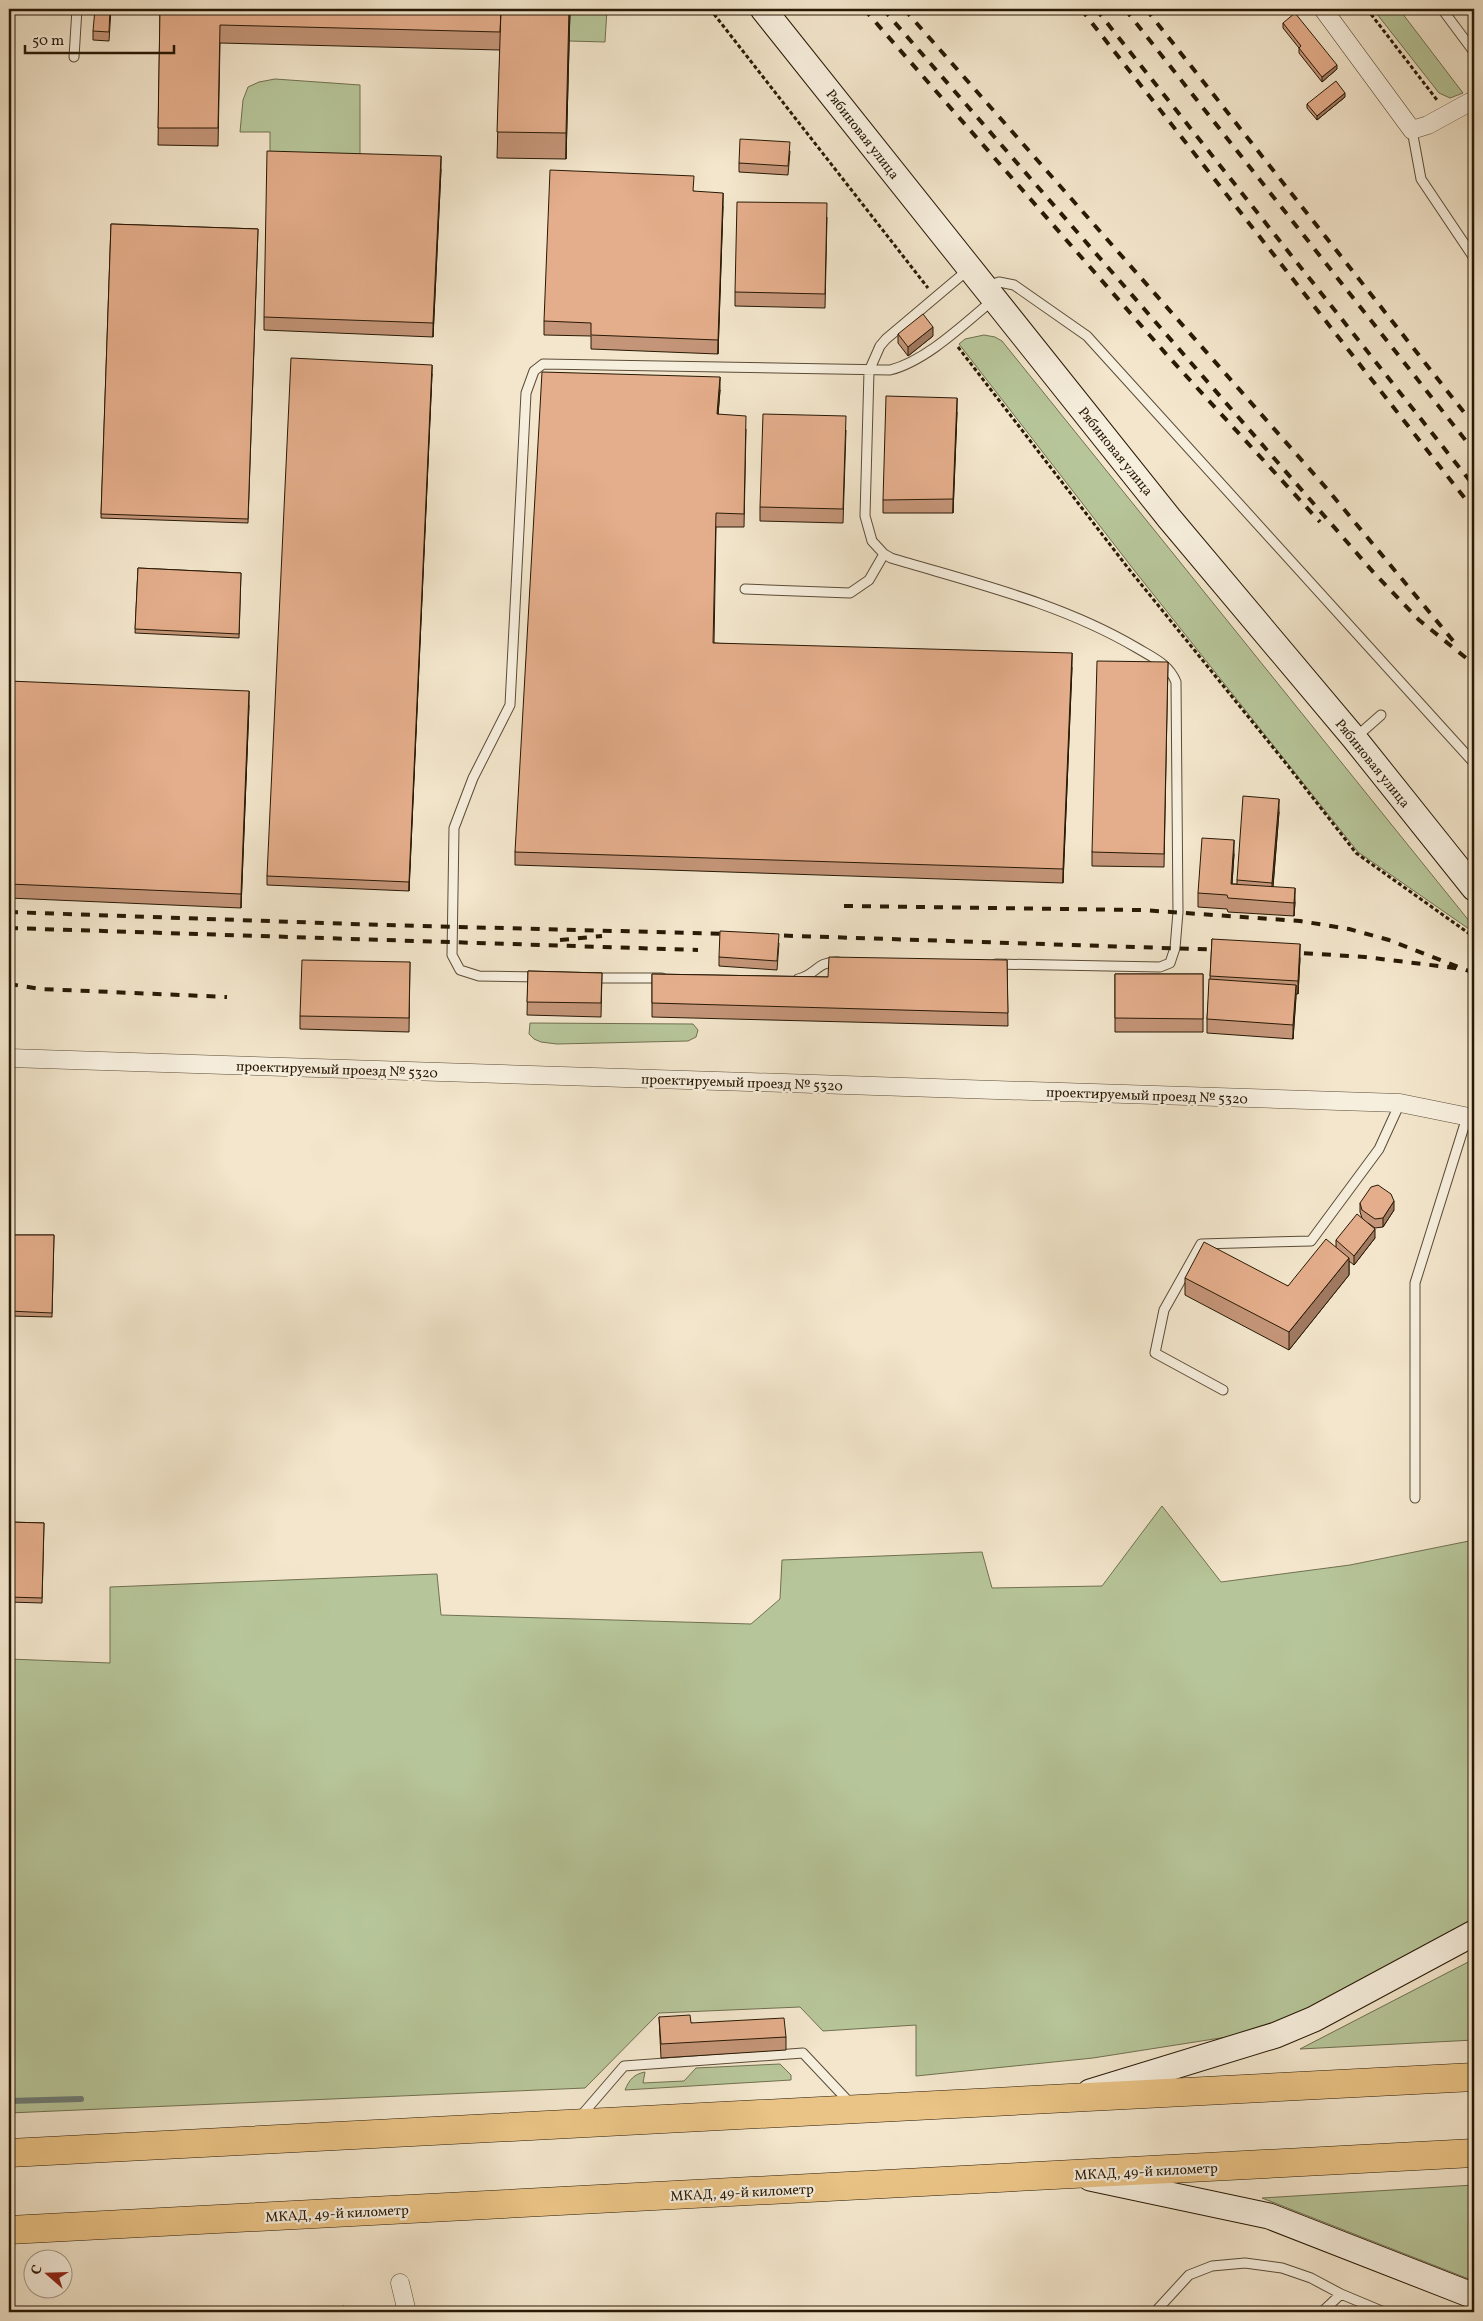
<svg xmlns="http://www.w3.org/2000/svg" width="1483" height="2321" font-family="Vollkorn,serif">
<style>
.green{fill:#b7c69a;stroke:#707050}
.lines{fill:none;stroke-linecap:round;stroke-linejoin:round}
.stream{stroke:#6f7c75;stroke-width:6}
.lane-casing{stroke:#5b4c37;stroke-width:11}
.street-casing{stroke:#5b4c37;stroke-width:19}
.secondary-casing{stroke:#281905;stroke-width:27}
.highway-casing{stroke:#281905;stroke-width:29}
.path{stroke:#281905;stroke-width:3;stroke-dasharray:4 2.5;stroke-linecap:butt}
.lane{stroke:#f7efde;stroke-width:9}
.street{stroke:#f7efde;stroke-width:18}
.secondary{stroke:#f7efde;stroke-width:25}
.highway{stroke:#eac386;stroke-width:28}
.rail{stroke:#281905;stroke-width:4;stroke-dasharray:9 9;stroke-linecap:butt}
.wall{fill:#c49578;stroke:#281905}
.shaded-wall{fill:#a07961;stroke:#281905}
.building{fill:#e4ad8b;stroke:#281905}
.labels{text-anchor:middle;stroke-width:4.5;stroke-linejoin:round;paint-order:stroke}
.street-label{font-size:14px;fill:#281905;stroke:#f7efde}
</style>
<rect width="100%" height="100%" fill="#f3e6cc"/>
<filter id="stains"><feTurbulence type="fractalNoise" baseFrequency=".004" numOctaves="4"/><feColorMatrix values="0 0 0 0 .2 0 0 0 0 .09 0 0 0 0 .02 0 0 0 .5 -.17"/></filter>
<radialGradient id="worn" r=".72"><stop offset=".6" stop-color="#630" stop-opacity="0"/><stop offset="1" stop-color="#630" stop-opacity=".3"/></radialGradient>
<path class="green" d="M 570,9 L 607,9 L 605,42 L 569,41 Z
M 1373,9 L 1399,9 L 1463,93 L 1450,98 L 1439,93 Z
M 275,79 L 360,85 L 360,162 L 270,160 L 270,132 L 240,132 L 243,100 L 248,87 L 259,82 Z
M 984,335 L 995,337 L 1002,341 L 1474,927 L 1469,929 L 1358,852 L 1134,570 L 959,344 L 965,339 Z
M 530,1023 L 693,1024 L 698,1030 L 696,1037 L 688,1041 L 557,1044 L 541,1042 L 534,1039 L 529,1034 Z
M 1162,1506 L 1221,1582 L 1350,1565 L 1474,1540 L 1474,1920 L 1318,2005 L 1246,2034 L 1093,2058 L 916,2076 L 916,2025 L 823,2031 L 800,2007 L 659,2013 L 585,2088 L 9,2113 L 9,1659 L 110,1663 L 110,1587 L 437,1574 L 441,1615 L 751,1624 L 780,1599 L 782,1560 L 982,1552 L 992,1588 L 1102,1586 Z
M 1474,1959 L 1474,2040 L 1300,2049 Z
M 780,2064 L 791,2075 L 791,2080 L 625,2090 C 629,2080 634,2074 645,2072 L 643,2083 L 684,2081 L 696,2068 Z
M 1474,2185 L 1474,2281 L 1262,2198 Z"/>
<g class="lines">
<path class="stream" d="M 9,2101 L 81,2099"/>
<g class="lane-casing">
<path id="lane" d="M 1442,9 L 1474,52
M 74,57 L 77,9
M 1412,130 L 1421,179 L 1474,258
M 969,269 L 886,339 L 880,346 L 869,371 L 865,516 L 872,541 L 884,554 L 891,558 C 974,583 1061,603 1137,648 C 1152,657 1169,664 1176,682 L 1178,912 L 1175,948 L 1170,963 L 1160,967 L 996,964
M 987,286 L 999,282 L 1014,285 L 1087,336 L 1474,763
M 745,589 L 850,593 L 869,580 L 884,554
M 1356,737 L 1381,715
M 540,977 L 479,976 L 460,970 L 452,955 L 454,828 L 473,778 L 510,705 L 526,393 L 534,371 L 543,364 L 890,370 C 926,361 964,324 993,300
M 590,978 L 662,978
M 798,979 C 816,975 817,961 838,962
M 1223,1390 L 1155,1353 L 1164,1310 L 1201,1244 L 1311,1241 L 1379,1149 L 1400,1103
M 1415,1498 L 1415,1283 L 1467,1117
M 580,2117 L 624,2066 L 803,2053 L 851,2104
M 1155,2312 L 1189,2275 L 1212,2266 L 1245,2263 L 1282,2268 L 1311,2278 L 1341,2294 L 1384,2312
M 1322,2312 L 1341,2294"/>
</g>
<g class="street-casing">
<path id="street" d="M 1323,9 L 1412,130 L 1428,125 L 1470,102
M 9,1058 L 1400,1103 L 1474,1118
M 400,2283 L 407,2312"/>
</g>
<g class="secondary-casing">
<path id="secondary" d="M 763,9 L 1169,518 L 1354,738 L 1474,888
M 1090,2092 L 1276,2035 L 1314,2019 L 1474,1933
M 1090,2178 L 1269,2216 L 1474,2296"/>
</g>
<g class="highway-casing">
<path id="highway" d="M 9,2153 L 1474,2077
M 9,2230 L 1474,2153"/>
</g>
<path class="path" d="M 710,9 L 928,288
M 1367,9 L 1437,100
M 958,347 L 1128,568 L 1288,766 L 1356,853 L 1474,937"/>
<use href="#lane" class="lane"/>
<use href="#street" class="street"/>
<use href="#secondary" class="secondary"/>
<use href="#highway" class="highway"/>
<path class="rail" d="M 864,9 L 1167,355 L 1320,522
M 883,9 L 1374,573 L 1419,620 L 1471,662
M 904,9 L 1328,490 L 1455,643
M 1081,9 L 1474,510
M 1096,9 L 1474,486
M 1125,9 L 1474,451
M 1146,9 L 1474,425
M 844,906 L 1141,910 L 1300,921 L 1349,929 L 1389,940 L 1474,973
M 9,912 L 383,925 L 733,934
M 9,928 L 698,950
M 766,935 L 1226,950
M 560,940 L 602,936
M 1286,952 L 1365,957 L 1463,969
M 9,984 L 41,989 L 227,997"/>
</g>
<path class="wall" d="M 111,9 L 109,41 L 93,40 L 93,31 Z
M 160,9 L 570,9 L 566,159 L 497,158 L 500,50 L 220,43 L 218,146 L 158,145 Z
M 1468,9 L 1474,9 L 1474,17 Z
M 1283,23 L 1337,69 L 1322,82 L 1299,53 L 1299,48 L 1283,28 Z
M 1345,97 L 1317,120 L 1307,108 L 1307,104 Z
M 790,151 L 788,175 L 739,172 L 739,163 Z
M 441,169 L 433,337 L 264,330 L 264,317 Z
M 694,191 L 723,206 L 718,354 L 591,349 L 591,336 L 544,335 L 544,321 Z
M 827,217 L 825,308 L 735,306 L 735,292 Z
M 111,224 L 258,229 L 248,523 L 101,518 Z
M 898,334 L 933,336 L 908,356 L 898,343 Z
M 432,374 L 409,891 L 267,885 L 267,876 Z
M 720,390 L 718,414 L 746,429 L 744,527 L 716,527 L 714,643 L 1072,667 L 1063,883 L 515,865 L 515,852 Z
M 957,412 L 953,513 L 883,513 L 883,500 Z
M 846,430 L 843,523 L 760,521 L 760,507 Z
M 138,568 L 241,573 L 239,638 L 135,633 Z
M 1168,662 L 1164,867 L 1092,866 L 1092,852 Z
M 9,681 L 249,705 L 241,908 L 9,898 Z
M 1279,812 L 1273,887 L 1295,902 L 1294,916 L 1228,912 L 1227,909 L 1198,907 L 1198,893 L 1234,854 L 1232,884 L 1237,884 L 1237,880 Z
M 1212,939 L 1300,958 L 1298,994 L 1296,994 L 1293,1039 L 1207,1033 L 1207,1019 L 1210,979 Z
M 779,943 L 777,970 L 719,966 L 719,957 Z
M 1007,960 L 1008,1026 L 652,1017 L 652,974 L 828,977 Z
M 410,962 L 409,1032 L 300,1029 L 300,1016 Z
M 528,971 L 602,973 L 601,1017 L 527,1015 Z
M 1115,974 L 1203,974 L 1203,1032 L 1115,1032 Z
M 1360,1203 L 1394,1210 L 1383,1227 L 1375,1228 L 1368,1223 L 1375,1238 L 1354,1265 L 1349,1261 L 1349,1275 L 1289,1350 L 1185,1295 L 1185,1278 L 1288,1286 L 1336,1247 L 1336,1240 L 1362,1218 L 1360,1212 Z
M 9,1235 L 54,1235 L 52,1317 L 9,1316 Z
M 9,1522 L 44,1523 L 42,1603 L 9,1602 Z
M 659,2017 L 691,2023 L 786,2037 L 786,2050 L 661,2058 Z"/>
<path class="shaded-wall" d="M 569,9 L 570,9 L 566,159 L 566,133 Z
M 1337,65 L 1337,69 L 1322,82 L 1322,77 Z
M 1345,93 L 1345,97 L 1317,120 L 1317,116 Z
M 441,156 L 441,169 L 433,337 L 433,323 Z
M 723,193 L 723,206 L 718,354 L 718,340 Z
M 933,327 L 933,336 L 908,356 L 908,347 Z
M 432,365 L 432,374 L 409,891 L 409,882 Z
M 720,377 L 720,390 L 717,428 L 717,414 Z
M 957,398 L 957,412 L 953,513 L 953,499 Z
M 1072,653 L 1072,667 L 1063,883 L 1063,869 Z
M 249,691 L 249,705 L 241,908 L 241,894 Z
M 1279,799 L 1279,812 L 1272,897 L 1272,883 Z
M 1234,840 L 1234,854 L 1231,897 L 1231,884 Z
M 1295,888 L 1295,902 L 1294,916 L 1294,903 Z
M 1300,944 L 1300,958 L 1298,994 L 1298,981 Z
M 1296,985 L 1296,998 L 1293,1039 L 1293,1025 Z
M 1394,1201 L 1394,1210 L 1383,1227 L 1383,1218 Z
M 1375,1229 L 1375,1238 L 1354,1265 L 1354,1256 Z
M 1349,1258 L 1349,1275 L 1289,1350 L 1289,1332 Z"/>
<path class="building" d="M 95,9 L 110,9 L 109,32 L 93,31 Z
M 160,9 L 501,9 L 500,32 L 220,25 L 218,128 L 158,128 Z
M 501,9 L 569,9 L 566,133 L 497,132 Z
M 1295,13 L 1337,65 L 1322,77 L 1299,48 L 1301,46 L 1283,23 Z
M 1336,81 L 1345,93 L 1317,116 L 1307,104 Z
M 740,139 L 790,142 L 788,166 L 739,163 Z
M 267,151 L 441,156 L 433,323 L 264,317 Z
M 550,170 L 694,176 L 693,191 L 723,193 L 718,340 L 591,335 L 591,323 L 544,321 Z
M 737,202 L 827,203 L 825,294 L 735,292 Z
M 111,224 L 258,229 L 248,519 L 101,514 Z
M 923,314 L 933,327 L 908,347 L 898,334 Z
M 291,358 L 432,365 L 409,882 L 267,876 Z
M 542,372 L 720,377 L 717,414 L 746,416 L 744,514 L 716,513 L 713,643 L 1072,653 L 1063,869 L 515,852 Z
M 886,396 L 957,398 L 953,499 L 883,500 Z
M 763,414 L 846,416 L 843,509 L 760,507 Z
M 138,568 L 241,573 L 239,634 L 135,629 Z
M 1097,661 L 1168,662 L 1164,854 L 1092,852 Z
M 9,681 L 249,691 L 241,894 L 9,884 Z
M 1243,796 L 1279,799 L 1272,883 L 1237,880 Z
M 1202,838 L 1234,840 L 1231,884 L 1295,888 L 1294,903 L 1228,898 L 1227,895 L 1198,893 Z
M 720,931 L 779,934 L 777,961 L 719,957 Z
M 1212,939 L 1300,944 L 1298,981 L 1210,976 Z
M 829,957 L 1007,960 L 1008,1013 L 652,1003 L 652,974 L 828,977 Z
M 302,960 L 410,962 L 409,1018 L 300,1016 Z
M 528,971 L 602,973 L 601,1003 L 527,1002 Z
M 1115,974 L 1203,974 L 1203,1019 L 1115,1018 Z
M 1209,979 L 1296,985 L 1293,1025 L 1207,1019 Z
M 1378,1185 L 1391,1194 L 1394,1201 L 1383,1218 L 1375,1219 L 1362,1210 L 1360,1203 L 1371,1187 Z
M 1357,1214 L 1375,1229 L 1354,1256 L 1336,1240 Z
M 9,1235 L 54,1235 L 52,1313 L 9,1311 Z
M 1326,1239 L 1349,1258 L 1289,1332 L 1185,1278 L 1204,1242 L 1288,1286 Z
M 9,1522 L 44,1523 L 42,1598 L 9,1597 Z
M 690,2015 L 691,2023 L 784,2018 L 786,2037 L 661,2044 L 659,2017 Z
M 344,2306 L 346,2312 L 320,2312 Z"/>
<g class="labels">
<g class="street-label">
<text transform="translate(863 134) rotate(52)" y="5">Рябиновая улица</text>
<text transform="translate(1116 451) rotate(51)" y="5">Рябиновая улица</text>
<text transform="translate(1373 763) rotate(51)" y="5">Рябиновая улица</text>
<text transform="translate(337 1069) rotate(2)" y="5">проектируемый проезд № 5320</text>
<text transform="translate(742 1082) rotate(2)" y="5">проектируемый проезд № 5320</text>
<text transform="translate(1147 1095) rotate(2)" y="5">проектируемый проезд № 5320</text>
<text transform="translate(1146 2171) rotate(-3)" y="5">МКАД, 49-й километр</text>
<text transform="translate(742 2192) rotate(-3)" y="5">МКАД, 49-й километр</text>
<text transform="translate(337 2213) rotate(-3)" y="5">МКАД, 49-й километр</text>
</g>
</g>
<rect width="1483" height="2321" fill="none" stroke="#f3e6cc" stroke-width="30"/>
<rect x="10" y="10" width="1463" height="2301" fill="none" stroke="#281905" stroke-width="2.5"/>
<rect x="15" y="15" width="1453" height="2291" fill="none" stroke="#281905"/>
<g transform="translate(48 2274) rotate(290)"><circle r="24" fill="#f7efde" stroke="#a49987"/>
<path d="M0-4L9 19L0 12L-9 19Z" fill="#8f2418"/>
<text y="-8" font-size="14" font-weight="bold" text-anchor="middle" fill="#281905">С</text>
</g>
<path d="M25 45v8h149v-8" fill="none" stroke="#281905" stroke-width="2.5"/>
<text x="32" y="45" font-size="15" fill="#281905" stroke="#f7efde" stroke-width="4" paint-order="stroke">50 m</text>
<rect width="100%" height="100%" filter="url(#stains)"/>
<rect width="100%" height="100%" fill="url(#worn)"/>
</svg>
